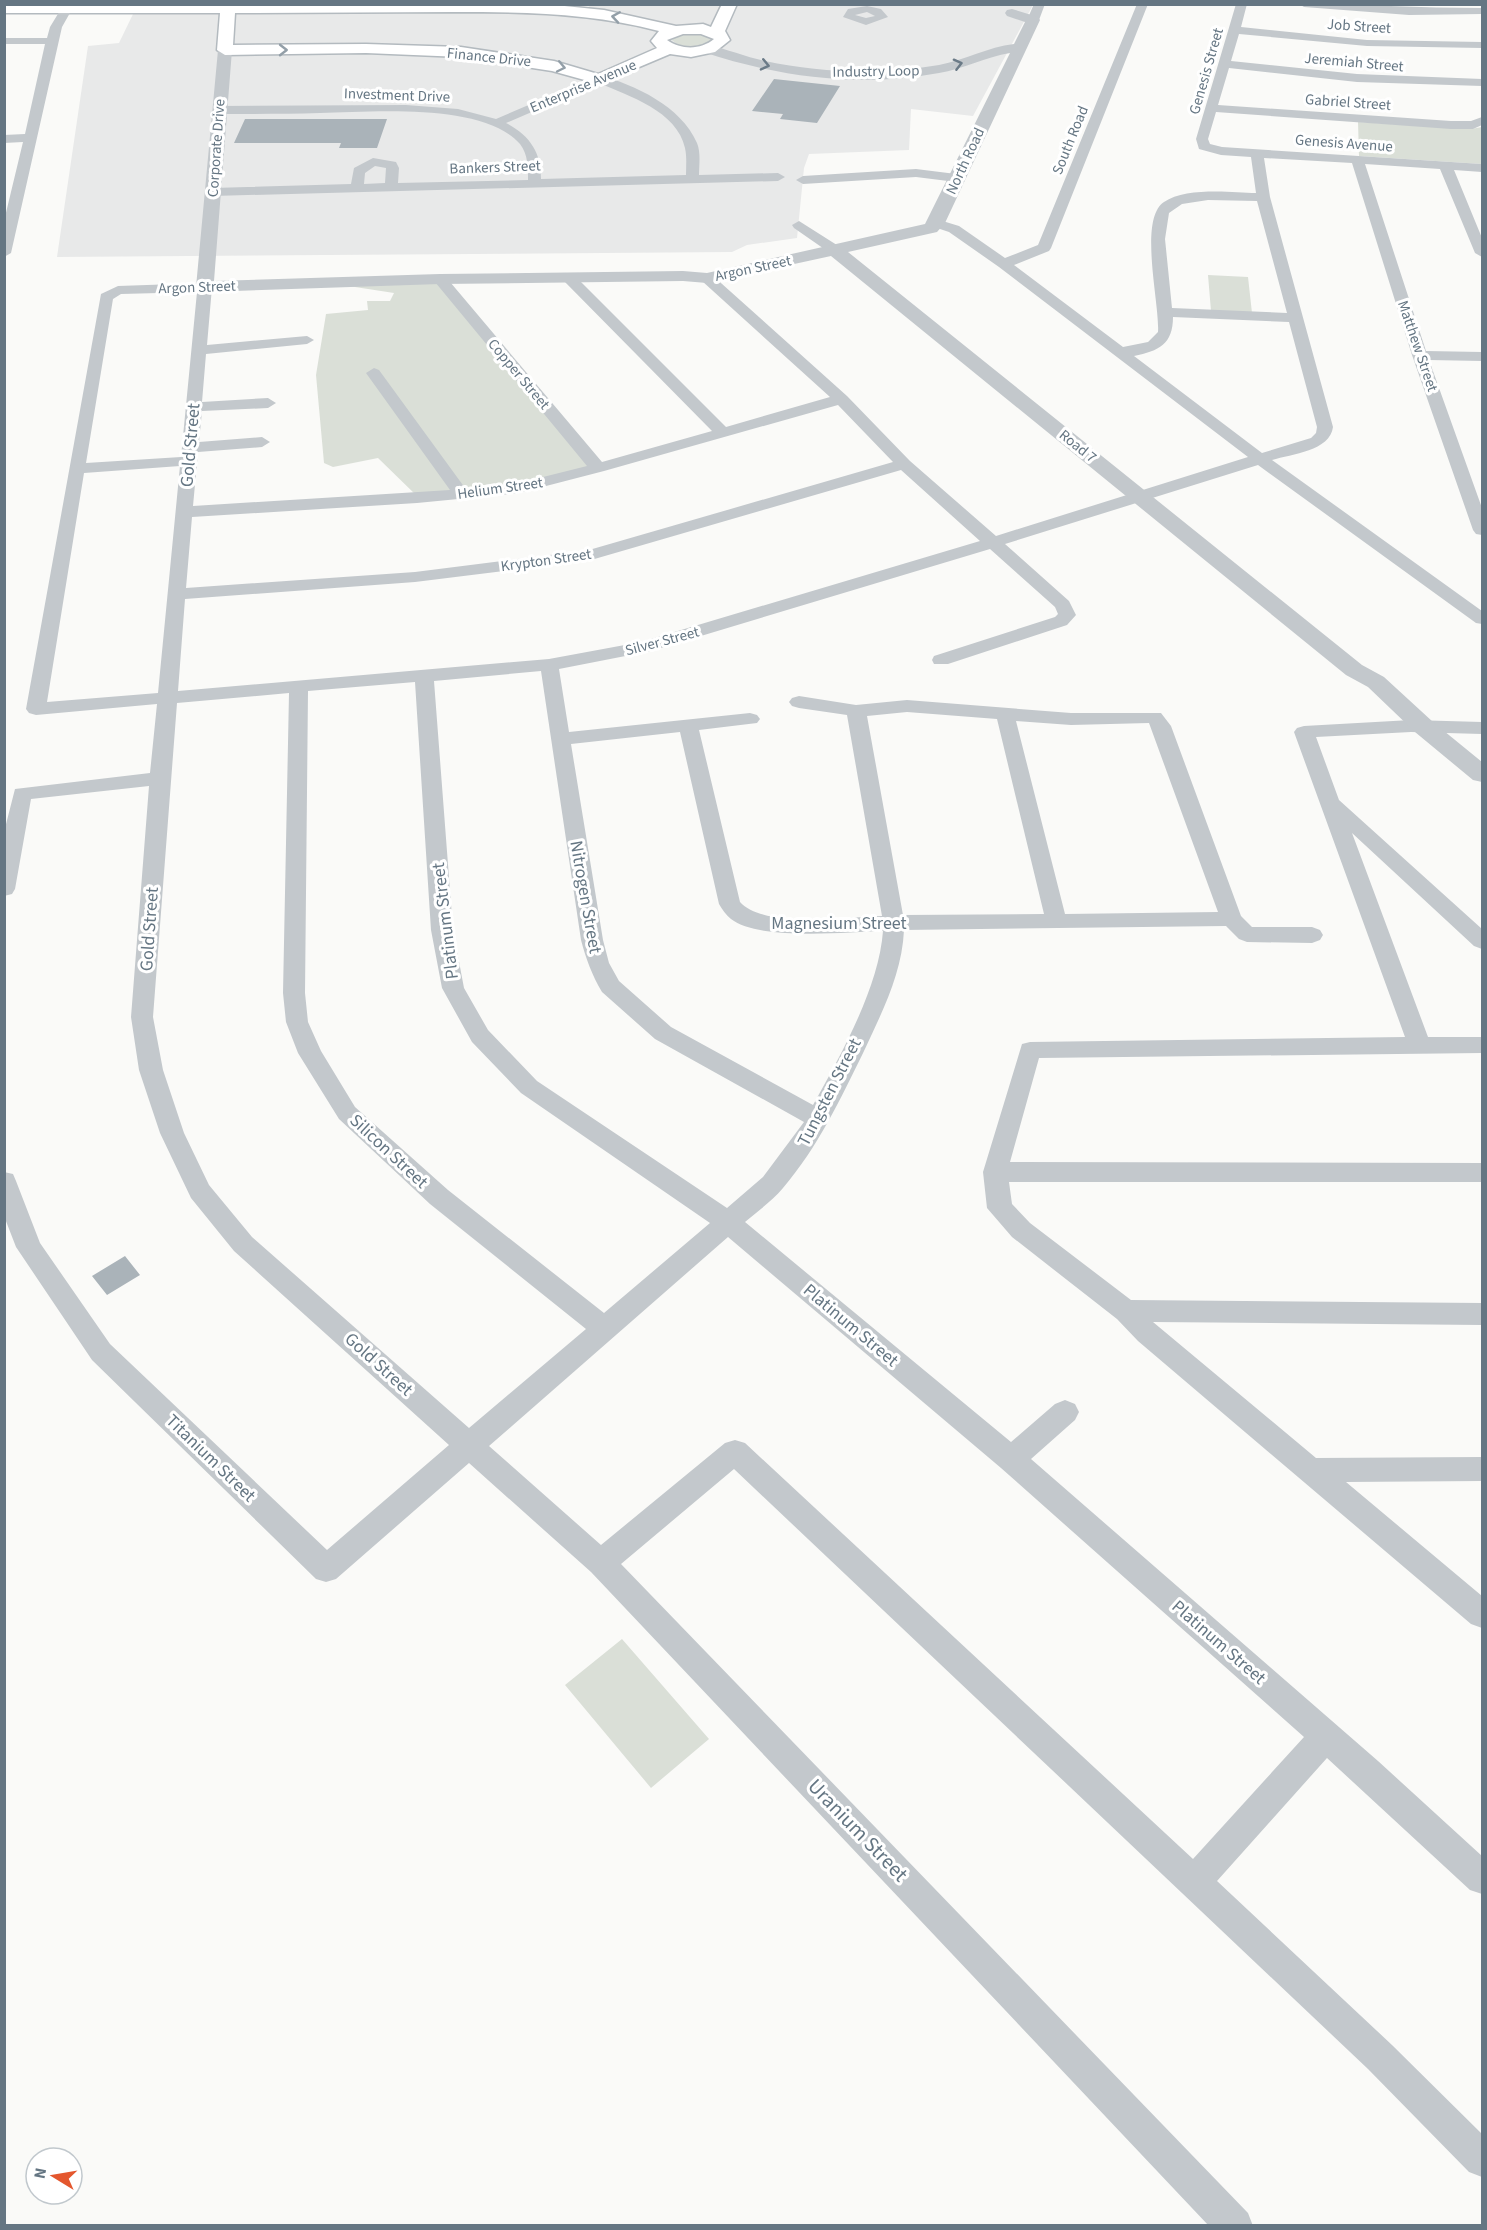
<svg xmlns="http://www.w3.org/2000/svg" width="1487" height="2230" font-family="'Source Sans 3',sans-serif">
<style>
.built{fill:#e8e9e9}
.green{fill:#dadfd7}
.building{fill:#aab3b9}
.lines{fill:none;stroke-linecap:round;stroke-linejoin:round}
.secondary-casing{stroke:#b3babf;stroke-width:3}
.minor{fill:#c3c8cc;fill-rule:evenodd}
.tertiary{fill:#c3c8cc;fill-rule:evenodd}
.secondary{fill:#fff;fill-rule:evenodd}
.oneway{stroke:#939fa8}
.oneway2{stroke:#6a7a87}
.labels{text-anchor:middle;stroke-width:6;stroke-linejoin:round;paint-order:stroke}
.far-street-label{font-size:15px;fill:#657683;stroke:#fff}
.street-label{font-size:18px;fill:#657683;stroke:#fff}
.near-street-label{font-size:21px;fill:#657683;stroke:#fff}
</style>
<rect width="100%" height="100%" fill="#fafaf8"/>
<path class="built" d="M 590,4 L 1033,5 L 973,116 L 911,109 L 909,150 L 809,154 L 804,168 L 797,238 L 747,245 L 732,252 L 57,257 L 88,46 L 119,43 L 134,12 L 476,11 L 585,15 Z"/>
<path class="green" d="M 697,33 L 710,37 L 710,41 C 699,48 681,49 672,40 L 679,34 Z
M 1358,122 L 1471,129 L 1482,127 L 1482,164 L 1359,156 Z
M 1208,275 L 1248,277 L 1252,313 L 1211,311 Z
M 436,281 L 597,468 L 460,493 L 418,497 L 378,458 L 333,467 L 324,463 L 316,375 L 326,314 L 368,310 L 367,301 L 390,301 L 394,293 L 329,283 Z
M 622,1639 L 709,1739 L 651,1788 L 565,1685 Z"/>
<path class="building" d="M 774,79 L 840,86 L 817,123 L 780,119 L 783,114 L 752,111 Z
M 245,119 L 387,119 L 377,148 L 339,148 L 341,143 L 234,143 Z
M 125,1256 L 140,1275 L 107,1295 L 92,1276 Z"/>
<g class="lines">
<g class="secondary-casing">
<path id="secondary" d="M 4,4 L 545,4 L 604,10 L 676,26 L 703,24 L 711,27 L 722,4 L 737,4 L 725,31 L 730,40 L 715,52 L 691,57 L 670,54 L 599,84 L 552,71 L 461,57 L 366,53 L 225,55 L 217,50 L 220,13 L 4,13 ZM 455,12 C 523,12 592,13 659,31 L 651,41 L 657,48 L 598,74 L 554,61 L 461,47 L 366,44 L 233,45 L 235,13 ZM 683,34 L 701,34 L 714,39 C 701,50 681,50 667,40 Z"/>
</g>
<path class="minor" d="M 64,4 L 75,4 L 62,27 L 11,253 L 4,257 L 4,221 L 23,142 L 4,143 L 4,135 L 25,134 L 45,44 L 4,44 L 4,38 L 47,38 L 50,27 Z
M 1034,4 L 1045,4 L 1039,20 L 1033,23 L 1027,20 Z
M 1137,4 L 1148,4 L 1051,248 L 1049,251 L 1014,265 L 1123,347 L 1148,342 L 1158,332 C 1160,304 1138,219 1164,202 C 1185,187 1231,192 1256,193 L 1251,157 L 1221,155 L 1199,149 L 1196,139 L 1236,4 L 1247,4 L 1241,27 L 1367,40 L 1482,42 L 1482,48 L 1367,46 L 1239,34 L 1231,61 L 1357,74 L 1482,79 L 1482,86 L 1357,82 L 1229,68 L 1218,105 L 1451,121 L 1471,121 L 1482,117 L 1482,125 L 1473,129 L 1451,129 L 1216,112 L 1208,139 L 1210,144 L 1222,147 L 1482,164 L 1482,172 L 1454,170 L 1482,238 L 1482,257 L 1475,253 L 1440,169 L 1365,164 L 1426,351 L 1482,352 L 1482,361 L 1429,360 L 1482,508 L 1482,535 L 1476,534 L 1473,530 L 1412,355 L 1352,163 L 1264,158 L 1270,197 L 1333,427 C 1330,451 1292,454 1272,460 L 1482,611 L 1482,624 L 1476,623 L 1258,465 L 1005,544 L 1069,601 L 1076,615 L 1067,625 L 948,664 L 934,664 L 932,660 L 934,656 L 1055,617 L 1058,614 L 1055,607 L 990,549 L 651,651 L 559,669 L 569,732 L 750,713 L 757,715 L 760,719 L 757,723 L 699,730 L 740,902 C 765,929 847,917 882,916 L 847,715 L 799,708 L 792,706 L 789,702 L 792,698 L 799,696 L 856,705 L 907,700 L 1071,713 L 1161,713 L 1171,726 L 1241,916 L 1252,927 L 1312,927 L 1320,930 L 1323,935 L 1320,940 L 1312,943 L 1247,942 L 1239,939 L 1226,926 L 904,930 C 902,974 882,1012 864,1051 C 840,1100 818,1147 783,1188 C 772,1201 758,1211 745,1222 L 1011,1442 L 1055,1404 L 1065,1400 L 1075,1404 L 1079,1412 L 1075,1420 L 1031,1459 L 1378,1761 L 1482,1856 L 1482,1894 L 1470,1890 L 1327,1758 L 1217,1881 L 1392,2045 L 1482,2134 L 1482,2177 L 1469,2172 L 1368,2069 L 734,1469 L 621,1564 L 1248,2213 L 1253,2226 L 1209,2226 L 591,1572 L 469,1463 L 336,1579 L 326,1582 L 316,1579 L 92,1360 L 16,1247 L 4,1216 L 4,1172 L 13,1174 L 16,1181 L 40,1243 L 110,1344 L 327,1550 L 449,1445 L 234,1251 L 191,1198 L 160,1133 L 139,1070 L 131,1017 L 149,786 L 31,799 L 15,889 L 12,894 L 4,896 L 4,832 L 15,789 L 150,773 L 157,704 L 36,715 L 29,713 L 26,709 L 101,294 L 118,286 L 205,283 L 212,287 L 207,345 L 307,336 L 314,340 L 307,344 L 206,354 L 202,402 L 268,398 L 276,403 L 268,408 L 202,411 L 199,442 L 262,437 L 270,442 L 262,447 L 198,452 L 193,506 L 450,490 L 366,373 L 374,368 L 379,370 L 465,488 L 519,483 L 587,466 L 435,282 L 433,279 L 440,275 L 445,276 L 602,462 L 712,431 L 564,281 L 562,278 L 564,275 L 574,275 L 726,427 L 830,397 L 702,281 L 700,278 L 707,274 L 712,275 L 847,396 L 910,461 L 996,536 L 1248,457 L 999,267 L 949,232 L 931,226 L 929,223 L 936,219 L 959,226 L 1005,258 L 1038,245 ZM 1208,200 L 1257,201 L 1287,313 L 1172,308 L 1165,239 L 1169,213 L 1182,204 ZM 197,292 L 181,457 L 86,463 L 113,299 L 121,294 ZM 1173,317 L 1289,322 L 1317,427 L 1316,433 L 1311,438 L 1262,453 L 1134,356 C 1159,351 1173,344 1173,317 ZM 838,405 L 893,462 L 589,550 L 415,572 L 186,588 L 192,517 L 417,503 L 519,493 L 604,471 ZM 180,466 L 158,693 L 47,702 L 84,473 ZM 901,470 L 980,541 L 641,642 L 549,659 L 178,691 L 185,599 L 415,582 L 591,560 ZM 541,671 L 581,940 C 586,959 592,975 602,992 L 655,1039 L 804,1122 L 763,1177 L 727,1208 L 537,1081 L 488,1030 L 464,988 L 453,930 L 434,681 ZM 415,682 L 431,930 L 442,988 L 472,1042 L 521,1093 L 710,1223 L 604,1313 L 448,1190 L 355,1107 L 321,1051 L 308,1022 L 305,993 L 308,691 ZM 289,693 L 283,993 L 286,1022 L 298,1053 L 339,1119 L 430,1204 L 586,1329 L 469,1428 L 252,1237 L 209,1185 L 184,1133 L 163,1070 L 153,1017 L 177,703 ZM 907,712 L 997,719 L 1044,914 L 903,915 L 867,716 ZM 1016,721 L 1071,725 L 1149,723 L 1218,912 L 1065,914 ZM 680,732 L 719,904 C 722,909 726,915 731,919 C 759,941 846,932 883,931 C 879,987 841,1055 813,1105 L 671,1027 L 619,981 L 609,963 L 603,940 L 571,744 ZM 728,1237 L 1001,1468 L 1304,1737 L 1193,1859 L 745,1443 L 735,1440 L 725,1443 L 601,1545 L 489,1446 Z
M 1299,4 C 1360,4 1421,8 1482,8 L 1482,14 L 1409,15 L 1304,7 Z
M 867,6 L 881,9 L 888,17 L 866,25 L 843,17 L 848,9 ZM 867,12 L 875,16 L 866,18 L 855,15 Z
M 599,75 C 635,85 681,106 697,143 C 701,153 699,165 699,175 L 778,173 L 785,177 L 778,181 L 213,196 L 206,192 L 213,188 L 351,184 L 354,168 L 373,158 L 396,162 L 399,168 L 398,183 L 528,180 C 528,168 528,154 520,144 C 483,102 373,112 320,113 C 287,114 253,114 219,114 L 213,110 L 219,106 L 406,105 L 458,109 L 496,119 ZM 599,83 C 629,96 677,111 685,148 C 687,157 686,166 686,175 L 541,179 C 541,152 530,136 506,123 ZM 375,166 L 386,168 L 385,183 L 364,184 L 365,173 Z
M 916,169 L 956,174 L 963,178 L 956,182 L 916,177 L 803,184 L 796,180 L 803,176 Z
M 799,221 L 840,247 L 842,250 L 840,253 L 830,253 L 794,228 L 792,225 Z
M 1411,720 L 1482,722 L 1482,734 L 1411,732 L 1316,737 L 1339,800 L 1482,929 L 1482,949 L 1474,946 L 1352,833 L 1428,1037 L 1482,1037 L 1482,1053 L 1039,1058 L 1010,1162 L 1482,1163 L 1482,1182 L 1009,1182 L 1012,1204 L 1030,1223 L 1131,1300 L 1482,1303 L 1482,1325 L 1153,1322 L 1316,1458 L 1482,1457 L 1482,1481 L 1346,1482 L 1482,1596 L 1482,1628 L 1471,1624 L 1138,1341 L 1117,1319 L 1012,1237 L 987,1208 L 983,1172 L 1022,1044 L 1030,1042 L 1405,1037 L 1294,732 L 1297,728 L 1304,726 Z"/>
<path class="tertiary" d="M 1012,9 L 1038,17 L 1040,20 L 945,223 L 937,232 L 848,252 L 1362,665 L 1384,677 L 1433,722 L 1482,762 L 1482,782 L 1473,780 L 1415,732 L 1368,687 L 1346,675 L 831,256 L 707,283 L 683,281 L 440,284 L 205,292 L 199,291 L 196,287 L 218,50 L 220,47 L 230,47 L 232,50 L 214,281 L 440,274 L 683,271 L 707,273 L 925,224 L 1010,53 C 986,57 963,69 939,73 C 859,88 779,77 703,52 L 701,49 L 703,46 L 708,45 C 727,49 746,57 765,61 C 822,73 882,75 939,65 C 965,60 988,47 1014,44 L 1025,22 L 1007,16 L 1005,13 L 1007,10 Z"/>
<use href="#secondary" class="secondary"/>
</g>
<defs><path id="oneway-chevron" d="M-2-3.5L2.5 0L-2 3.5" fill="none" stroke-width="1.6" stroke-linecap="round" stroke-linejoin="round" transform="scale(1.5)"/></defs>
<g class="oneway">
<use href="#oneway-chevron" transform="translate(616 17) rotate(-171)"/>
<use href="#oneway-chevron" transform="translate(283 50)"/>
<use href="#oneway-chevron" transform="translate(561 67) rotate(12)"/>
</g>
<g class="oneway2">
<use href="#oneway-chevron" transform="translate(958 64) rotate(-14)"/>
<use href="#oneway-chevron" transform="translate(765 65) rotate(13)"/>
</g>
<g class="labels">
<g class="far-street-label">
<text transform="translate(1359 26) rotate(4)" y="5">Job Street</text>
<text transform="translate(489 57) rotate(6)" y="5">Finance Drive</text>
<text transform="translate(1354 62) rotate(5)" y="5">Jeremiah Street</text>
<text transform="translate(876 71) rotate(-1)" y="5">Industry Loop</text>
<text transform="translate(1206 71) rotate(-74)" y="5">Genesis Street</text>
<text transform="translate(583 86) rotate(-23)" y="5">Enterprise Avenue</text>
<text transform="translate(397 95) rotate(2)" y="5">Investment Drive</text>
<text transform="translate(1348 102) rotate(4)" y="5">Gabriel Street</text>
<text transform="translate(1070 140) rotate(-68)" y="5">South Road</text>
<text transform="translate(1344 143) rotate(4)" y="5">Genesis Avenue</text>
<text transform="translate(216 148) rotate(-86)" y="5">Corporate Drive</text>
<text transform="translate(965 161) rotate(-65)" y="5">North Road</text>
<text transform="translate(495 167) rotate(-2)" y="5">Bankers Street</text>
<text transform="translate(753 268) rotate(-12)" y="5">Argon Street</text>
<text transform="translate(197 287) rotate(-2)" y="5">Argon Street</text>
<text transform="translate(1418 346) rotate(71)" y="5">Matthew Street</text>
<text transform="translate(519 374) rotate(50)" y="5">Copper Street</text>
<text transform="translate(1078 446) rotate(39)" y="5">Road 7</text>
<text transform="translate(500 488) rotate(-8)" y="5">Helium Street</text>
<text transform="translate(546 560) rotate(-8)" y="5">Krypton Street</text>
<text transform="translate(662 641) rotate(-15)" y="5">Silver Street</text>
</g>
<g class="street-label">
<text transform="translate(190 445) rotate(-85)" y="6">Gold Street</text>
<text transform="translate(586 897) rotate(80)" y="6">Nitrogen Street</text>
<text transform="translate(445 921) rotate(-97)" y="6">Platinum Street</text>
<text x="839" y="929">Magnesium Street</text>
<text transform="translate(149 929) rotate(-86)" y="6">Gold Street</text>
<text transform="translate(829 1092) rotate(-63)" y="6">Tungsten Street</text>
<text transform="translate(389 1151) rotate(43)" y="6">Silicon Street</text>
<text transform="translate(851 1325) rotate(40)" y="6">Platinum Street</text>
<text transform="translate(379 1364) rotate(42)" y="6">Gold Street</text>
<text transform="translate(211 1458) rotate(44)" y="6">Titanium Street</text>
<text transform="translate(1219 1642) rotate(41)" y="6">Platinum Street</text>
</g>
<g class="near-street-label">
<text transform="translate(858 1830) rotate(46)" y="7">Uranium Street</text>
</g>
</g>
<rect width="1487" height="2230" fill="none" stroke="#657683" stroke-width="12"/>
<g transform="translate(54 2176) rotate(281)"><circle r="28" fill="#ffffff" stroke="#c1c8cd" stroke-width="1.5"/>
<path d="M0-4.5L10 22L0 15L-10 22Z" fill="#e4572e"/>
<text y="-9" font-size="16" font-weight="bold" text-anchor="middle" fill="#657683">N</text>
</g>
</svg>
